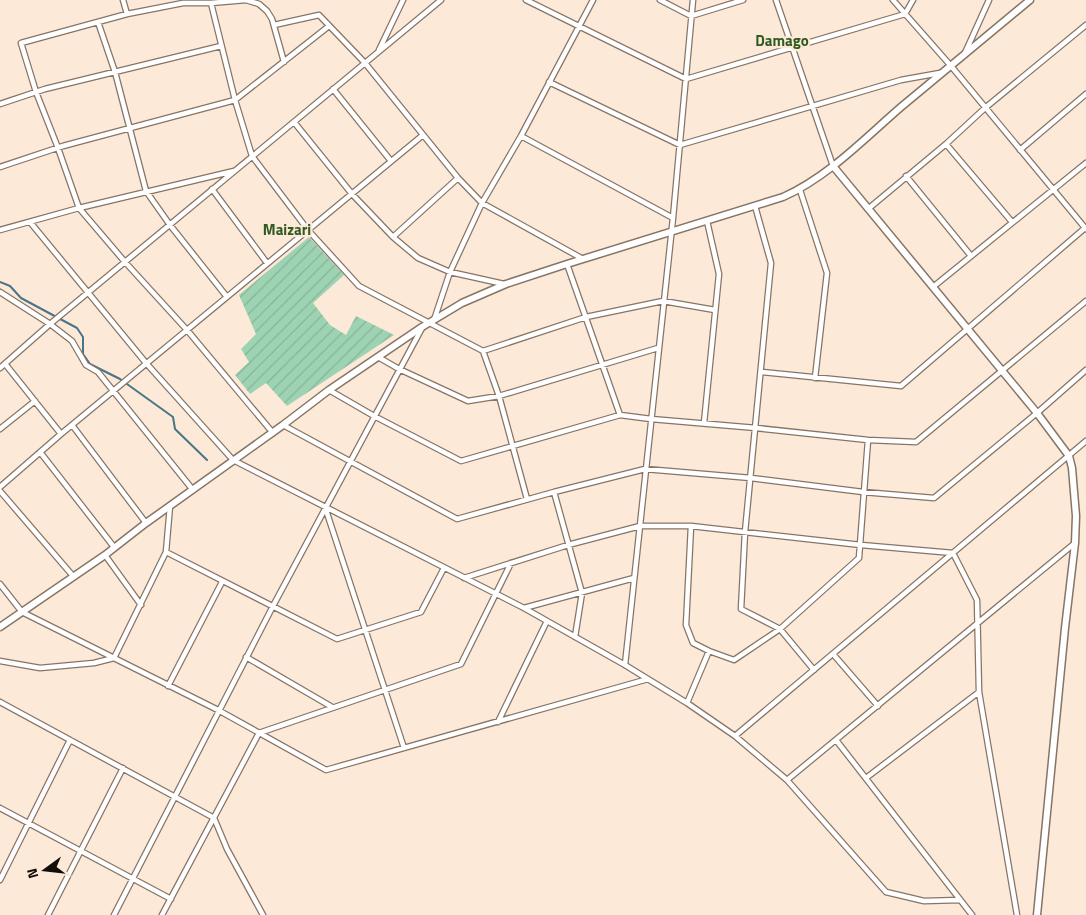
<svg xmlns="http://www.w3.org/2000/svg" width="1086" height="915" font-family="'Titillium Web',sans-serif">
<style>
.garden{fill:url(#garden-furrows)}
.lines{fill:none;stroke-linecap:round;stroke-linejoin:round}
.stream{stroke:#4a7487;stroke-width:2}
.minor-casing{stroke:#867566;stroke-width:7}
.secondary-casing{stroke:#867566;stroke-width:9}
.minor{stroke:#fff;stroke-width:4.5}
.secondary{stroke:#fff;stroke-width:6}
.labels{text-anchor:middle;stroke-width:4.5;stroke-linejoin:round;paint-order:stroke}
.quarter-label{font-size:15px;font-weight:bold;fill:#2f5a20;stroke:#fde9d8}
</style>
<defs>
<pattern id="garden-furrows" width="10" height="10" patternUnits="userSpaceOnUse" patternTransform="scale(1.25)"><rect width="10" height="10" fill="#9dd3b3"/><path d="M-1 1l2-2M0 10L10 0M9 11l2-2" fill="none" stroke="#86b498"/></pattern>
</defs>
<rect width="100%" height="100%" fill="#fde9d8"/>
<path class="garden" d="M 309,237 L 344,275 L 313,303 L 330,325 L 346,335 L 356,316 L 394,335 L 287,406 L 266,383 L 250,394 L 235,375 L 249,362 L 241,349 L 256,334 L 239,295 Z"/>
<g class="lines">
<path class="stream" d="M 0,282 L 10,286 L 21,298 L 77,328 L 83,337 L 83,354 L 90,364 L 120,379 L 173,417 L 175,429 L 207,460"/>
<g class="minor-casing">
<path id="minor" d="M 123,0 L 127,14
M 526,0 L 686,79 L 905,14 L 913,0
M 660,0 L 691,16 L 743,0
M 776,0 L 833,166
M 893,0 L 951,66 L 1086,229
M 211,3 L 235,100 L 252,156 L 308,230 L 359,286 L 483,351 L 586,317 L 663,301 L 715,310
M 98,22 L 115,72 L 146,191 L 170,225 L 227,297
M 274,25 L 319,15 L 365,63 L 458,178 L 482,203 L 583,259
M 379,50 L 403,0
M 965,53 L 989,0
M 549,82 L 680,145 L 901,80 L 940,73
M 333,89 L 391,161
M 0,104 L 45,89 L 221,46
M 294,122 L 352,194 L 393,237 L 418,258 L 450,272 L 504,284
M 521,136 L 673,218
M 946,144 L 1012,222
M 1020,150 L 1086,94
M 0,167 L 63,146 L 235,100 L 329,26
M 906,176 L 971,256
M 212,189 L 267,263
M 800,190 L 827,273 L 815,378
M 755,206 L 771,263 L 745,532 L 741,609 L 780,629 L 814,670
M 868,209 L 946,144 L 985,108 L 1086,25
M 30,222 L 146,363 L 233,460 L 524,608 L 625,665 L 687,703 L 735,736 L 787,780 L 886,892 L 924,901 L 960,900
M 0,230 L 79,208 L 234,171
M 393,237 L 458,178
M 567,264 L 620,415
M 933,287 L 1086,163
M 0,292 L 50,324 L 72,341 L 86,365 L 98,372 L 193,490
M 434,320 L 450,272 L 482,203 L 521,136 L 593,0
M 483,351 L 499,396 L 527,499
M 378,357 L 399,369 L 468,401 L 499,396 L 658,348
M 6,365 L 61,434
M 0,368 L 50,324 L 441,0
M 762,372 L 901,386 L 1085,228
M 329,390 L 374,416 L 461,461 L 620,415 L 651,419 L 756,428 L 868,440 L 916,442 L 1086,301
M 704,423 L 719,274 L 707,221
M 72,425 L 146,523
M 283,425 L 457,519 L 554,492 L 645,469 L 751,478 L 863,492 L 934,498 L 1037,413 L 1086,370
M 0,429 L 35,401
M 273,433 L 187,330 L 125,262 L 79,208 L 58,148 L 36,92 L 21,43 L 127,14 L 183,3 L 211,3 L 246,0 L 259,4 L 267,11 L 272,19 L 284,62
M 40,452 L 114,547
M 0,487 L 61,434 L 423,135
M 0,491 L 73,576
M 554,492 L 582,593 L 575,637
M 325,507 L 404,748
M 691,526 L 686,625 L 693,643 L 709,651 L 734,660 L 780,629 L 859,558 L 868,440
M 166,552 L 337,639 L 421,612 L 444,568
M 105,555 L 141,605
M 464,578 L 568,545 L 640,526 L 691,526 L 861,545 L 953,553 L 977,600 L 979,692 L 1017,915
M 0,584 L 22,612 L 218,710 L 326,770 L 648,679
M 524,608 L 634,578
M 833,654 L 878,706
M 246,657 L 332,707
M 0,661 L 40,668 L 94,663 L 114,658 L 166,552 L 170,506
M 625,665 L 673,218 L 693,0
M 168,686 L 222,582
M 0,702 L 214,818 L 227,849 L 263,915
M 687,703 L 709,651
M 498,722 L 547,621
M 735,736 L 1086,441
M 836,740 L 972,915
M 866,778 L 979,692
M 787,780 L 1075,543
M 0,808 L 171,899
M 0,880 L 70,740
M 48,915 L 123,768
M 114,915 L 273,606 L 422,328
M 162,915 L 259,733 L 461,664 L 511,563"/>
</g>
<g class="secondary-casing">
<path id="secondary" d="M 833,166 L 1037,413 L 1069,456 L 1072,468 L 1076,516 L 1075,543 L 1065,628 L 1037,915
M 0,627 L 105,555 L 146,523 L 283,425 L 329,390 L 422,327 L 462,303 L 506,284 L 567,264 L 783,197 C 828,177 864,139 901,107 C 944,71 987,36 1030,0"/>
</g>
<use href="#minor" class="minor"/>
<use href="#secondary" class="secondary"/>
</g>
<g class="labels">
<g class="quarter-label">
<text x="782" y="46">Damago</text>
<text x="287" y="235">Maizari</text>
</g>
</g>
<g transform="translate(45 870) rotate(255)" stroke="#fde9d8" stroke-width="4" paint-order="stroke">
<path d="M0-4L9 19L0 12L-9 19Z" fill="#130c07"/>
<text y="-8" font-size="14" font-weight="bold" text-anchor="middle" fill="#130c07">N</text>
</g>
</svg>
